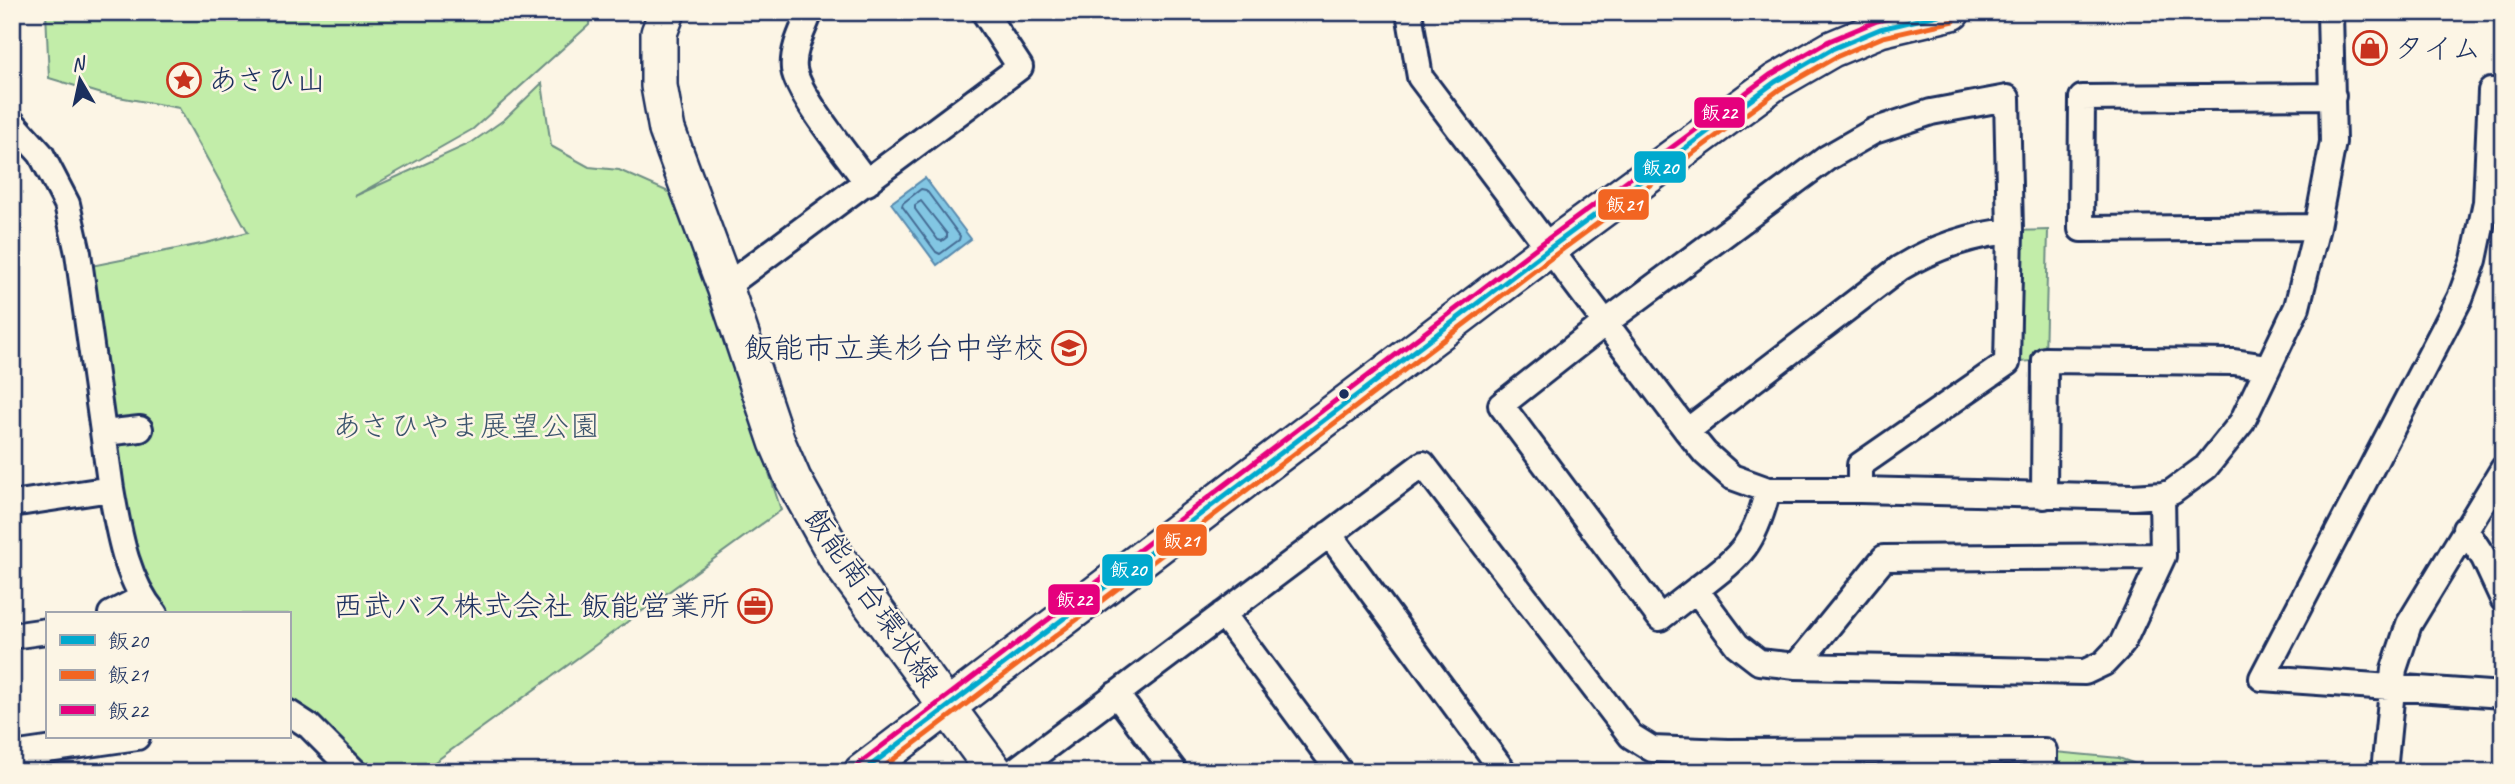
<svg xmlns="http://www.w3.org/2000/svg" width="2515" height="784" font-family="Caveat,'Klee One',sans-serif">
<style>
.green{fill:#c2eda9;stroke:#6e8e84;stroke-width:2}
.water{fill:#82c6e3;stroke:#598aae;stroke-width:2}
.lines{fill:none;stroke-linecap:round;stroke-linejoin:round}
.shore{stroke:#446b93;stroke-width:2}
.street-casing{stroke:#1b2f5e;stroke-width:30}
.secondary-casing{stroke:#1b2f5e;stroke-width:40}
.street{stroke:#fcf5e5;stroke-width:24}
.secondary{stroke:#fcf5e5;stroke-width:35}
.bus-1-casing{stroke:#fcf5e5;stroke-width:10}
.bus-2-casing{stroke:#fcf5e5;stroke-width:10}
.bus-3-casing{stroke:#fcf5e5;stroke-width:10}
.bus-1{stroke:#00a9ce;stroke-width:5}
.bus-2{stroke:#f26522;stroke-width:5}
.bus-3{stroke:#e5007d;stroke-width:5}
.bus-dot{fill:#1b2f5e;stroke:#fcf5e5;stroke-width:2.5}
.labels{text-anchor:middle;stroke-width:5;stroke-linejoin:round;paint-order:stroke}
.poi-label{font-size:30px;fill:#1b2f5e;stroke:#fcf5e5;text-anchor:start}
.park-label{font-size:30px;fill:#3c556d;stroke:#fcf5e5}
.street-label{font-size:30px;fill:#1b2f5e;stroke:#fcf5e5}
.line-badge{stroke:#fcf5e5;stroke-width:2.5}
.badge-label{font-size:19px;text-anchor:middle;font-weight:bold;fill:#fff}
</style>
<rect width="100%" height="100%" fill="#fcf5e5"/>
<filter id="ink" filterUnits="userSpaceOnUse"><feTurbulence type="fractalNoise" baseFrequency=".0143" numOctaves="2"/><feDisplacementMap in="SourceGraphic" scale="14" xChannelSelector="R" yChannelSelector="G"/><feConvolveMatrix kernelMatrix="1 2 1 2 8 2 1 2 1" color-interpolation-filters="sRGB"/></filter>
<g filter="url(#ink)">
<path class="green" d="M 46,12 L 590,12 L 589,25 L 473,129 L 355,196 L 471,143 L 505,119 L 542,83 L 551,146 L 589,167 L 619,170 L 671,193 L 693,238 L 781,510 L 421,772 L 367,772 L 334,738 L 289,703 L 289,614 L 167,614 L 156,600 L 133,549 L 86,267 L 206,243 L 248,232 L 179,108 L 102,94 L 49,78 Z
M 2048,230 L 2045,360 L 2007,363 L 2010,231 Z
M 2044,751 L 2119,758 L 2158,772 L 2044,772 Z"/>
<path class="water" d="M 925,178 L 971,239 L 937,265 L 891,203 Z"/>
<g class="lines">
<path class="shore" d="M 921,189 L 926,190 L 960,236 L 959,240 L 940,254 L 936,252 L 902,206 L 903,203 Z
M 921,201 L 947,234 L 947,237 L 942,241 L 938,240 L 915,209 L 915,205 Z"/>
<g class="street-casing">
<path id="street" d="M 810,12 C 803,30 792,49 794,69 C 798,96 850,158 867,183
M 1409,12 L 1420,77 L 1687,431 L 1705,453 L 1732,477 L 1768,490 L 1860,490 L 2133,497 L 2162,495 L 2172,492 L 2206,467 L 2242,422 L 2297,307 L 2317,227 L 2333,142 L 2330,12
M 2503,91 L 2491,91 L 2486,202 L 2474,260 L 2460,298 L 2262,678 L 2503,695
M 12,122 L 41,154 L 67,204 L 78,253 L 111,489
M 2317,227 L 2081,229 L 2082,98 L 2333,96
M 725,287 L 1020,67 L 984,12
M 1687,431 L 1900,268 C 1935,247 1969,235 2010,231
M 104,433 L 140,429
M 1860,490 L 1860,465 L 2007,363 L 2010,231 L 2007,98 L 1931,112 L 1874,131 L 1827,158 L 1605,323 L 1501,405 L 1660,618 L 1696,590 L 1737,645 L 1759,662 L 1796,666 L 2085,672 L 2104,663 L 2122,644 L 2163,556 L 2162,495
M 2044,496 L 2045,360 L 2234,362 L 2267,367
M 12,504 L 111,489 C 119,533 126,580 155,614
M 2465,529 L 2484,558 L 2503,599
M 1329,534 L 1504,772
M 1696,590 C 1741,555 1753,548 1768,490
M 111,614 L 142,598
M 1223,614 L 1340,772
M 12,636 L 47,631
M 1796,666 L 1884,558 L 2163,556
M 1116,694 L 1175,772
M 289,713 L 309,726 L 355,772
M 12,755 L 137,737
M 1013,772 L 1423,464 L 1631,736 L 1652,749 L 1728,752 L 2044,751 L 2044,772
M 2384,772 L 2394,669 L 2409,624 L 2503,469"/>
</g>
<g class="secondary-casing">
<path id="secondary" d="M 667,12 L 659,33 L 659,86 L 667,130 L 725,287 L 777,442 L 793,479 L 837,558 L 995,772
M 862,772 L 1550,248 L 1775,82 L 1832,49 L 1880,29 L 1952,12"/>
</g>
<use href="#street" class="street"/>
<use href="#secondary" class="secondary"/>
<g class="bus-1-casing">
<path id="bus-1" d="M 862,772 L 1550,248 L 1775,82 L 1832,49 L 1880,29 L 1951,12"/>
</g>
<g class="bus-2-casing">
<path id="bus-2" d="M 877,772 L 1555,255 L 1780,89 L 1836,57 L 1883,37 L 1954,21"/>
</g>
<g class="bus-3-casing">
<path id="bus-3" d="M 857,765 L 1545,241 L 1770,75 L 1829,41 L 1877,21 L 1913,12"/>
</g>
<use href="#bus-1" class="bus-1"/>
<use href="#bus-2" class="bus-2"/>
<use href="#bus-3" class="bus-3"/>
</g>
</g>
<defs>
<g id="shop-ring" transform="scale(1.75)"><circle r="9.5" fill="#fcf5e5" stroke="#c8321e" stroke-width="1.5"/><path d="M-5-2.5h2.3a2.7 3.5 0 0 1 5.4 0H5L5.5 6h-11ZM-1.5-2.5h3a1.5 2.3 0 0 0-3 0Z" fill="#c8321e"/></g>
<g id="sight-ring" transform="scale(1.75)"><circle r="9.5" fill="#fcf5e5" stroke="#c8321e" stroke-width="1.5"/><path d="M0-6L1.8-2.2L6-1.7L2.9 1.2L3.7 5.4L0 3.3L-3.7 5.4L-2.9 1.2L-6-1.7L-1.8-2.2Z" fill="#c8321e"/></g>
<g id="school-ring" transform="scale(1.75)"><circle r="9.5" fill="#fcf5e5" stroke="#c8321e" stroke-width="1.5"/><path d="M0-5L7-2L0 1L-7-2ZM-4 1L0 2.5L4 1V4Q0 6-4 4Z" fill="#c8321e"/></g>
<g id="office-ring" transform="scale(1.75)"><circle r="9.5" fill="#fcf5e5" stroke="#c8321e" stroke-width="1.5"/><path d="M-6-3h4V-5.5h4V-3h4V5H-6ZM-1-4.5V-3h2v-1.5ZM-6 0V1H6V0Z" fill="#c8321e"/></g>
</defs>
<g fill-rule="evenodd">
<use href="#shop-ring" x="2370" y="48"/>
<use href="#sight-ring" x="184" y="80"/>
<use href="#school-ring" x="1069" y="348"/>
<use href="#office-ring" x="755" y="606"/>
</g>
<circle class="bus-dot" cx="1344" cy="394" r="6"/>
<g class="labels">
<g class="poi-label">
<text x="2394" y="58">タイム</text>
<text x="208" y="90">あさひ山</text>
<text x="1044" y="358" text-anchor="end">飯能市立美杉台中学校</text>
<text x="730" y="616" text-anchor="end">西武バス株式会社 飯能営業所</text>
</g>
<g class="park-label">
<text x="466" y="436">あさひやま展望公園</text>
</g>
<g class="street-label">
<text transform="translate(872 597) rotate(55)" y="10">飯能南台環状線</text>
</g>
</g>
<g class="line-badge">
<rect x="1693" y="96" width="53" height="33" rx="7" fill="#e5007d"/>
<rect x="1633" y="150" width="54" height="34" rx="7" fill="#00a9ce"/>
<rect x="1597" y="188" width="53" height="33" rx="7" fill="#f26522"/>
<rect x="1155" y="523" width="53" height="34" rx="7" fill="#f26522"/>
<rect x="1101" y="553" width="53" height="34" rx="7" fill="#00a9ce"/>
<rect x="1047" y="583" width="54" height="33" rx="7" fill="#e5007d"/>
</g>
<g class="badge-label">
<text x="1719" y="119">飯22</text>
<text x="1660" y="174">飯20</text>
<text x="1624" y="211">飯21</text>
<text x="1181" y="547">飯21</text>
<text x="1128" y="576">飯20</text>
<text x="1074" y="606">飯22</text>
</g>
<rect width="2515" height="784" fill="none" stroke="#fcf5e5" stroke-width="42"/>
<rect x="21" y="21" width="2473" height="742" fill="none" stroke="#1b2f5e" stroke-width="2.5" filter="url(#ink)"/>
<rect x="46" y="612" width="245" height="126" fill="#fcf5e5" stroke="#a2a6af" stroke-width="2"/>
<rect x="60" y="635" width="35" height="10" fill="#00a9ce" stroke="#a2a6af" stroke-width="2"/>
<text x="108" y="648" font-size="21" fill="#1b2f5e">飯20</text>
<rect x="60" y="670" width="35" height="10" fill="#f26522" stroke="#a2a6af" stroke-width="2"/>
<text x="108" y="682" font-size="21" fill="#1b2f5e">飯21</text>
<rect x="60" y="705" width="35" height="10" fill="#e5007d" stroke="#a2a6af" stroke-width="2"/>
<text x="108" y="718" font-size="21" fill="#1b2f5e">飯22</text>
<g transform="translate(80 80) rotate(351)" stroke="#fcf5e5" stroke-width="5" paint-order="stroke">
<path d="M0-5L12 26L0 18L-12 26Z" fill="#1b2f5e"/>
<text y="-10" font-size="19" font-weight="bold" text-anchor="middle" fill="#1b2f5e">N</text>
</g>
</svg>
